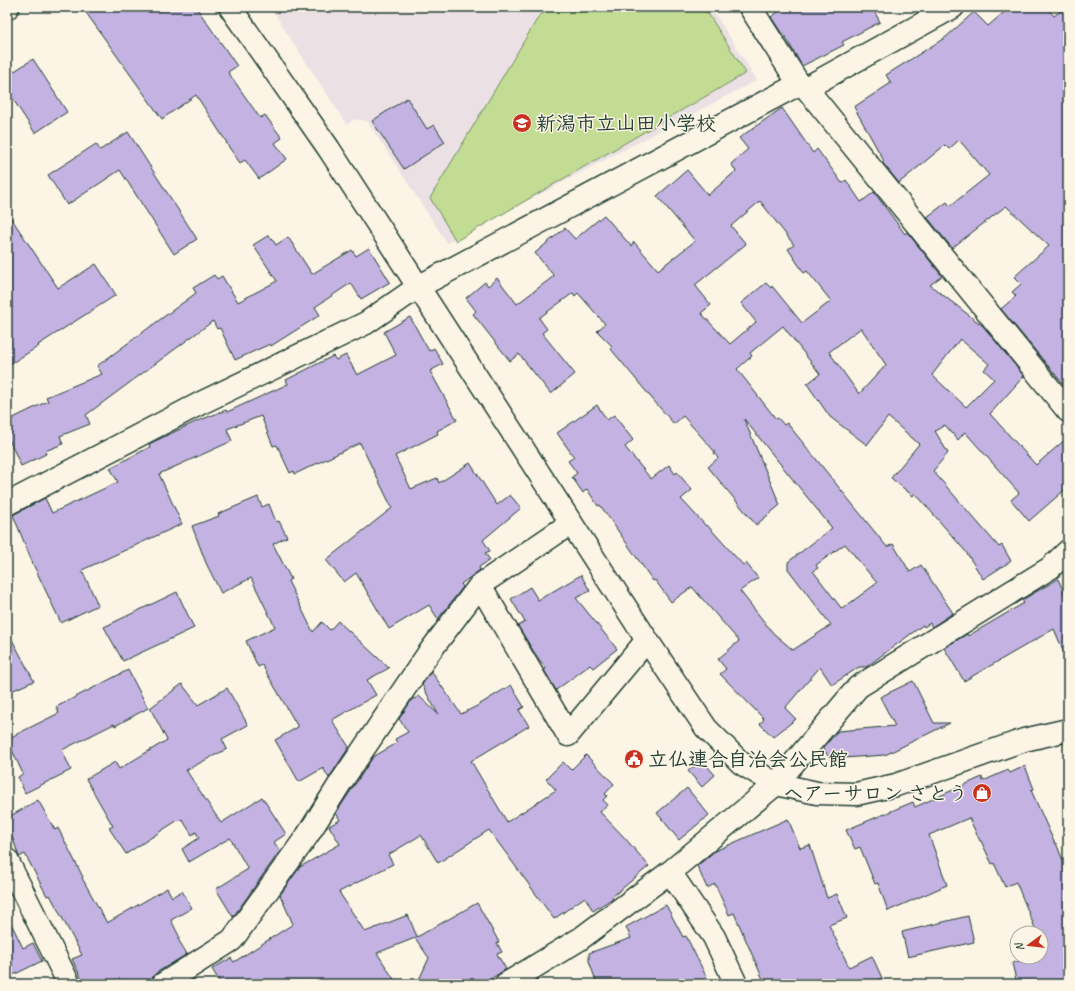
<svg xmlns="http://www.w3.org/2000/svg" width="1075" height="991" font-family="Caveat,'Klee One',sans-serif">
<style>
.built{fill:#ebe1e4}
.green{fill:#c2dc93;stroke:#708c64}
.building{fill:#c3b2e2;stroke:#1f3d34;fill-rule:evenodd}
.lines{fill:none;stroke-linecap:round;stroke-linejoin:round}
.street-casing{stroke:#1f3d34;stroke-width:25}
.secondary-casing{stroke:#1f3d34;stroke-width:25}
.street{stroke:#fcf5e5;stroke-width:22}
.secondary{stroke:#fcf5e5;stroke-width:22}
.labels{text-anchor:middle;stroke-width:3;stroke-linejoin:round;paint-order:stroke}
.poi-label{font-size:20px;font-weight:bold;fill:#1f3d34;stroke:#fcf5e5;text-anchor:start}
</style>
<rect width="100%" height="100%" fill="#fcf5e5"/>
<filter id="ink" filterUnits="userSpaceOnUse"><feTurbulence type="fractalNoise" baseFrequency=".025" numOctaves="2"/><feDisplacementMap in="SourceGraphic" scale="8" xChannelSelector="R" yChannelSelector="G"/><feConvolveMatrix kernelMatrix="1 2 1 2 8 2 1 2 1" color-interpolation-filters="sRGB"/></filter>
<g filter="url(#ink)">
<path class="built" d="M 270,7 L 711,7 L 757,80 L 447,243 L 367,121 L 355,119 L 347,125 Z"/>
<path class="green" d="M 553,7 L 704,7 L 746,73 L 456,241 L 430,198 L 539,16 Z"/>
<path class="building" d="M 82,7 L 196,7 L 237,66 L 228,72 L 260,118 L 265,115 L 282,138 L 275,143 L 287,159 L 259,179 L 245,160 L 240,163 L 226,143 L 227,143 L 196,95 L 162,119 Z
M 785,7 L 872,7 L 880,22 L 842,42 L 844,45 L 802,66 L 783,33 L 782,34 L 771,17 Z
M 1010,7 L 1046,7 L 1054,16 L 1066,7 L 1068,7 L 1068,390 L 1001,309 L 1016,296 L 1012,292 L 1021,284 L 1014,277 L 1049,246 L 1006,206 L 952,248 L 927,217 L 947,202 L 950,206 L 989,175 L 959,140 L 949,149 L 945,145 L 899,183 L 882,162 L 884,161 L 854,107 L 891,83 L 886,75 L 946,37 L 974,12 L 988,26 Z
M 33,59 L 67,112 L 35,133 L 7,90 L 7,76 Z
M 407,98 L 427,129 L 434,125 L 445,142 L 404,169 L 372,121 Z
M 782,108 L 813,153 L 817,149 L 842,183 L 846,180 L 861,202 L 874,192 L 905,234 L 907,232 L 942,276 L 930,285 L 983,326 L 1024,376 L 990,414 L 1036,465 L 1068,437 L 1068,487 L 1029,521 L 1011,500 L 1019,493 L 965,432 L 958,440 L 945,425 L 935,431 L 948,453 L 933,471 L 999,547 L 1002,545 L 1011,561 L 983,579 L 966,552 L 915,493 L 913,496 L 891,478 L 919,444 L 888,417 L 867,445 L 830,417 L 807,384 L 820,374 L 783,326 L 750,353 L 752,356 L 737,369 L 776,419 L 778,418 L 784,425 L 787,423 L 887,547 L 893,544 L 910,572 L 921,565 L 953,613 L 932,627 L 930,623 L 924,627 L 923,625 L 866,667 L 859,667 L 832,685 L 820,667 L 785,708 L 796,719 L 773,737 L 760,724 L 764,719 L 720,674 L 726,669 L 718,659 L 739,641 L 692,587 L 671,602 L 655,580 L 653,581 L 600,505 L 598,506 L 587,489 L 583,493 L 572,477 L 577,473 L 568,461 L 574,457 L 557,433 L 597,405 L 607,420 L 614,415 L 633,440 L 625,447 L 651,479 L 669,465 L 675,474 L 677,472 L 692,490 L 681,499 L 706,526 L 707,525 L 743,565 L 746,563 L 758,578 L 740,591 L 773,633 L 793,650 L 831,625 L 788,569 L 788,562 L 832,528 L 744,419 L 780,505 L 756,525 L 708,467 L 718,458 L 714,453 L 715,452 L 683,416 L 674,424 L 654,401 L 610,348 L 612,346 L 597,331 L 605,324 L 578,293 L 575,296 L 573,293 L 539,318 L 547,329 L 542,333 L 575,374 L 551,394 L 519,354 L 510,361 L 473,314 L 476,311 L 466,298 L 485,282 L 488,286 L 497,278 L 517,304 L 554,276 L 535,253 L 565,228 L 575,239 L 604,215 L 631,246 L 634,242 L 658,270 L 695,241 L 657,196 L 687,170 L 708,195 L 736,171 L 731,164 L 748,149 L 739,138 ZM 760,201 L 794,245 L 788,249 L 804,273 L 807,271 L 831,301 L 802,323 L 772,286 L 771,288 L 766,283 L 741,303 L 756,322 L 730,344 L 701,313 L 711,305 L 695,285 L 746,244 L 731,226 ZM 861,328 L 886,365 L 859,394 L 829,352 ZM 960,339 L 989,364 L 984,370 L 994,379 L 966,407 L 932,375 ZM 845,544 L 877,583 L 842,609 L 813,571 L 818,568 L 816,565 Z
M 128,132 L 197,239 L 174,254 L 120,170 L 67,205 L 48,175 L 96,144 L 100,150 Z
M 7,212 L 58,288 L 96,264 L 116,295 L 38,345 L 39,346 L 7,366 Z
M 269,235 L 276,245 L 288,237 L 312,274 L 352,250 L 356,256 L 369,248 L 390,282 L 361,299 L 351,283 L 315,307 L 320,315 L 271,346 L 270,344 L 235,360 L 220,328 L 217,329 L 213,321 L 86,415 L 90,424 L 60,436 L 63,444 L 45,451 L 46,454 L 21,466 L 7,435 L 7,421 L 48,401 L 46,397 L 102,374 L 97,366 L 196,293 L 193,288 L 214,275 L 217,279 L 222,276 L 238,302 L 277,281 L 253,245 Z
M 410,317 L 429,351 L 434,348 L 443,364 L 430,371 L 457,420 L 437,431 L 438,434 L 395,456 L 411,489 L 437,478 L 439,483 L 470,463 L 497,505 L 510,495 L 521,508 L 483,540 L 490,551 L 485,553 L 490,560 L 479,567 L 480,570 L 461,584 L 463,587 L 438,619 L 429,605 L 389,629 L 356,573 L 344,582 L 326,560 L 392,508 L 360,443 L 295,474 L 294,471 L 290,473 L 277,445 L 273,446 L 261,416 L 227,429 L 232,441 L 159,474 L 182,524 L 82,570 L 98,605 L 61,623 L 33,564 L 13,515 L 45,498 L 52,513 L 118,482 L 110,468 L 150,447 L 149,444 L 195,422 L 226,410 L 227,412 L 288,384 L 286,380 L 333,356 L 336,360 L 346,355 L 357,375 L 396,355 L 384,332 Z
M 258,497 L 262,507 L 269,504 L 276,522 L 279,521 L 287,537 L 273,544 L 291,579 L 288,581 L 313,632 L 322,622 L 330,630 L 338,621 L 389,668 L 367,680 L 376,695 L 332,720 L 349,747 L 329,778 L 323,768 L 299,782 L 275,740 L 298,727 L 262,665 L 258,667 L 246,641 L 275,627 L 251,578 L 221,593 L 206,563 L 192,526 L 219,516 L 218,514 Z
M 581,575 L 590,591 L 576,598 L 617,649 L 593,668 L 590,665 L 556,690 L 544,670 L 546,669 L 534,652 L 518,626 L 525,622 L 511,599 L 530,587 L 538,600 Z
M 1058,579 L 1068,601 L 1068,662 L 1054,629 L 964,681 L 944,648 L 967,634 L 968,636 L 1024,603 L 1022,600 Z
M 177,592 L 194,628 L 123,661 L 104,627 Z
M 7,630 L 34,681 L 7,693 Z
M 128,670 L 148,708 L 115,726 L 114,724 L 62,750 L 71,770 L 25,793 L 18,777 L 23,774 L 7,739 L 59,713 L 56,707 Z
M 431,671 L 461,714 L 477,706 L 511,685 L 524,707 L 519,710 L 529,726 L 471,761 L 507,822 L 556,790 L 546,779 L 563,762 L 571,770 L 586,755 L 614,784 L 605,794 L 607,796 L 603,800 L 608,805 L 600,812 L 624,837 L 649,866 L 612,897 L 613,898 L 593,911 L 585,897 L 554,919 L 489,830 L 438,863 L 421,835 L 388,855 L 393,864 L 339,892 L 365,932 L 408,915 L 417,937 L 477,903 L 499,942 L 497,943 L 502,952 L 497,954 L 506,969 L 483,984 L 417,984 L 429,958 L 415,938 L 377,953 L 397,984 L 221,984 L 212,969 L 231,958 L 234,962 L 293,924 L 280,895 L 300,867 L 340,844 L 329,826 L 340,820 L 336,813 L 373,757 L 397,743 L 395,739 L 408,732 L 399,719 L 413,698 L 414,699 L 419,696 L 438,714 L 422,685 Z
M 913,681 L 934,723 L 950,723 L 885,755 L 830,759 L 823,748 L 838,731 L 895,726 L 880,697 Z
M 182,684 L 198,705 L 227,688 L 248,725 L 222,739 L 227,749 L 186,770 L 221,823 L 262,797 L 286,834 L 274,842 L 280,851 L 233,917 L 216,889 L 248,869 L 230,838 L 189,862 L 182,849 L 199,838 L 196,832 L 192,835 L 182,819 L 179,821 L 178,820 L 126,854 L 109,828 L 113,826 L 86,779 L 115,762 L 119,769 L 167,740 L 150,708 Z
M 702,760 L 715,775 L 702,787 L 688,771 Z
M 1025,766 L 1034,789 L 1031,790 L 1055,844 L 1056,843 L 1068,873 L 1068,984 L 1017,984 L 1012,963 L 1036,957 L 1041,957 L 1041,956 L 1046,954 L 1041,942 L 1041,933 L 1037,933 L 1016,882 L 1005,887 L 994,863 L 992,864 L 981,841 L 980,841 L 969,818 L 929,835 L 947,885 L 888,911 L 878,883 L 875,884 L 860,847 L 855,849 L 846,830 L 913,802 L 915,807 L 982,777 L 983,781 L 1008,770 L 1010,773 Z
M 687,788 L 709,815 L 679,840 L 657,813 Z
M 38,800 L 55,830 L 58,828 L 83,877 L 82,878 L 107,923 L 167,888 L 172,897 L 182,891 L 192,908 L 171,920 L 180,938 L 178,939 L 187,954 L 156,973 L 152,978 L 151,984 L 84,984 L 72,959 L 82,955 L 50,895 L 47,896 L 25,854 L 19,857 L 13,839 L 7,829 L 7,818 Z
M 788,819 L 800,848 L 810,845 L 827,898 L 837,894 L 847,918 L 829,925 L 849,967 L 872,956 L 882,978 L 868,984 L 765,984 L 734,913 L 729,915 L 715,884 L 707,888 L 697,866 L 715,851 Z
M 666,905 L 683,937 L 686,936 L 710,984 L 597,984 L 589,961 L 589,953 L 631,938 L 626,927 Z
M 7,915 L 23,948 L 33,943 L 42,961 L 7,978 Z
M 968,916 L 974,942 L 908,957 L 902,932 Z"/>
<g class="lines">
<g class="street-casing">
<path id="street" d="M 750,7 L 799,84 L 806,88 L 1068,411
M 7,8 L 8,7
M 806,88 L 953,7
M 7,504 L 201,403 L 366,323 L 418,287 L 799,84
M 480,585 L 568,735 L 647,640
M 7,860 L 69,984
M 670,872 L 714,937 L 736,984
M 163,984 L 232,940 L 307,836 L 341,782 L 428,654 L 480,585 L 571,523
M 506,984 L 580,939 L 670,872 L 776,784 L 858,687 L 1050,568 L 1068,551"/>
</g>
<g class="secondary-casing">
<path id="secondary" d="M 230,7 L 329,149 L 647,640 L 706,728 L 741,763 L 776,784 L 817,793 L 856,794 L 896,785 L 1024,740 L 1068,730"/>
</g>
<use href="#street" class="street"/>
<use href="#secondary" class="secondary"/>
</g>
</g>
<defs>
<g id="school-disc" transform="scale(1)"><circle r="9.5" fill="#c8321e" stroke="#fcf5e5"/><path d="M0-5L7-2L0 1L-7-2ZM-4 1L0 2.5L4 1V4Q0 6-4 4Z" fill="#fff"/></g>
<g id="civic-disc" transform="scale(1)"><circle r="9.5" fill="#c8321e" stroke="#fcf5e5"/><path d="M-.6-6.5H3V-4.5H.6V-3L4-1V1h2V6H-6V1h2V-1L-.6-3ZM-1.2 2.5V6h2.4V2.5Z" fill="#fff"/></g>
<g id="shop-disc" transform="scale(1)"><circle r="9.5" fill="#c8321e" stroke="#fcf5e5"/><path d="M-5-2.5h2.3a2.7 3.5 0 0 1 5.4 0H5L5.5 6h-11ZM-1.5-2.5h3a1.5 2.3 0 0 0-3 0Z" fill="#fff"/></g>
</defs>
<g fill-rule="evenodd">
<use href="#school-disc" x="522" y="123"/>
<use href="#civic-disc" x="634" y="759"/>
<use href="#shop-disc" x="982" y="793"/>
</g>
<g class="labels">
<g class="poi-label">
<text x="536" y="130">新潟市立山田小学校</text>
<text x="648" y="766">立仏連合自治会公民館</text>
<text x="968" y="800" text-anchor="end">ヘアーサロン さとう</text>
</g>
</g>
<rect width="1075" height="991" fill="none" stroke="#fcf5e5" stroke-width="24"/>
<rect x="12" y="12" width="1051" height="967" fill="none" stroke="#1f3d34" stroke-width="1.5" filter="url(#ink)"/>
<g transform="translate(1029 945) rotate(255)"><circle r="19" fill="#fcf5e5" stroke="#a4ab9e"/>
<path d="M0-3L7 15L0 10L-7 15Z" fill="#c8321e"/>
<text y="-6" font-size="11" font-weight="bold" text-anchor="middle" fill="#1f3d34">N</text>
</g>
</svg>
